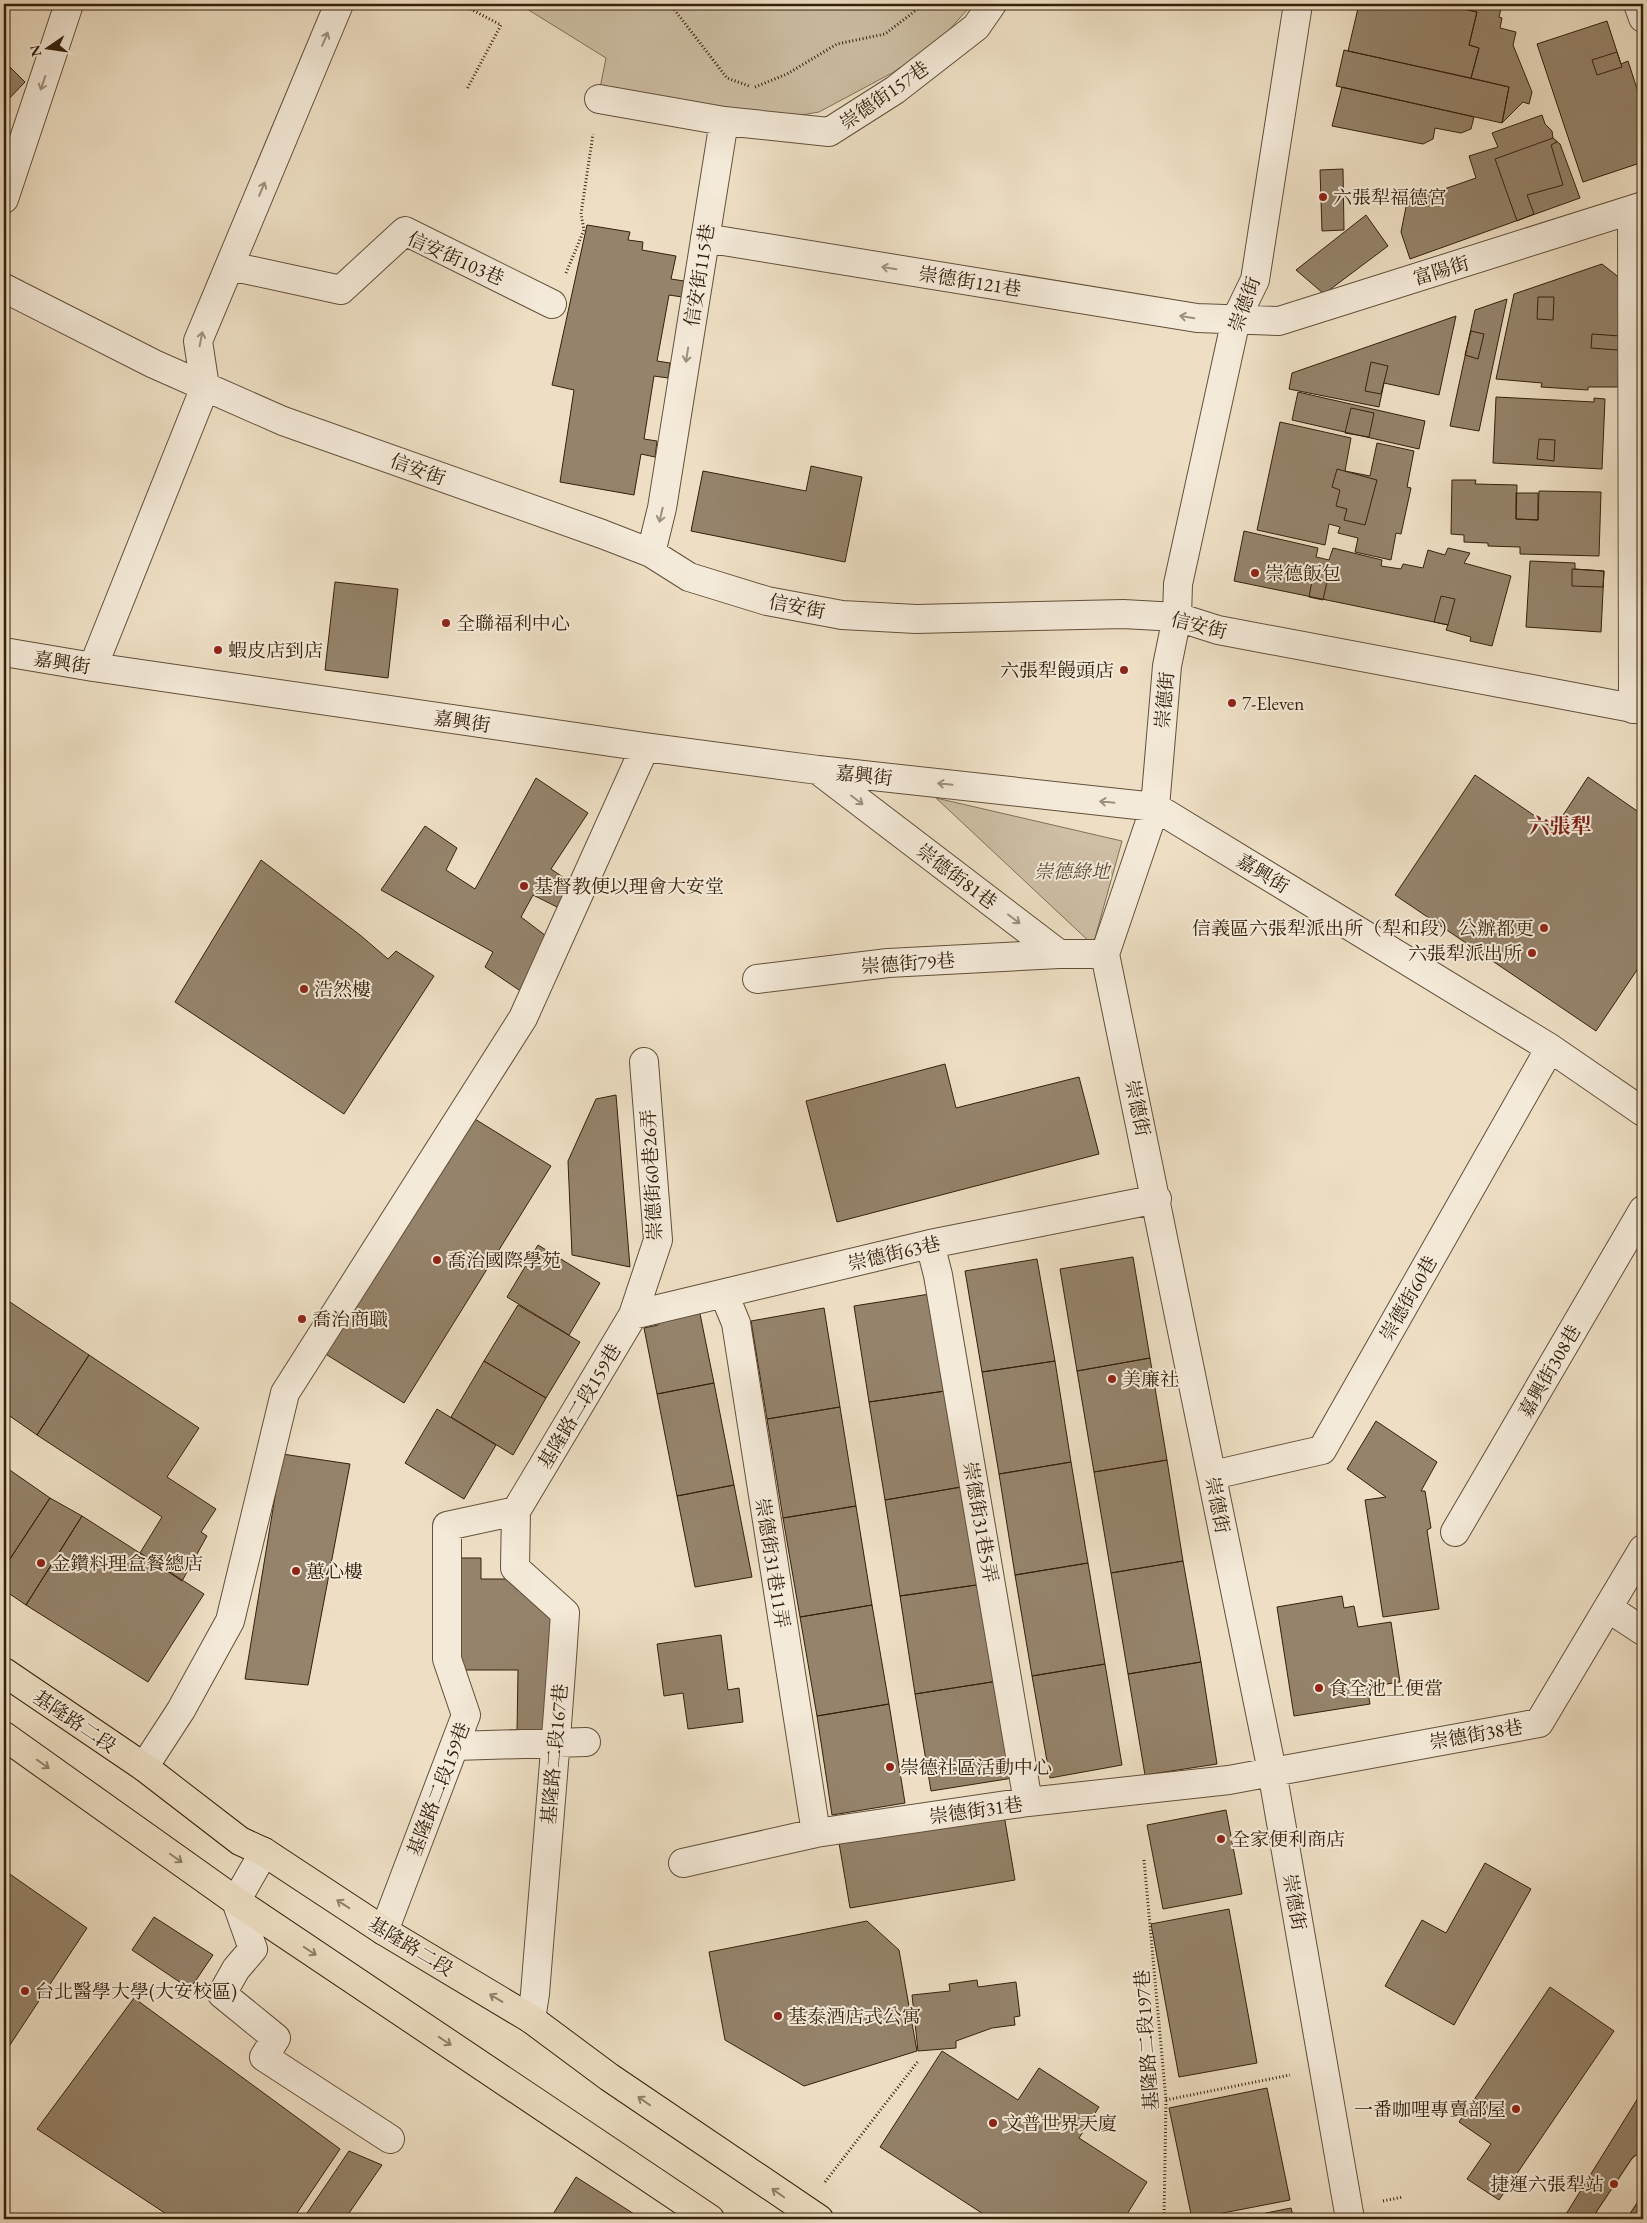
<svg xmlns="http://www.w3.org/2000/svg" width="1647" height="2223" font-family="'EB Garamond','Noto Serif TC',serif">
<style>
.green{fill:#cebfa5;stroke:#817058}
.building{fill:#95836b;stroke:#34200b}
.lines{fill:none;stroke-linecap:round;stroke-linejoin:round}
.minor-casing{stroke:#625039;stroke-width:30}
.major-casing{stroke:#34200b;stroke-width:30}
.path{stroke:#34200b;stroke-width:3;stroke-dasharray:1 2.5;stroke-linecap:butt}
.minor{stroke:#f4ead9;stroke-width:28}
.major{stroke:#eedfc4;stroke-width:28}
.oneway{stroke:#9e8f7c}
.oneway2{stroke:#918068}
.poi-dot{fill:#8f2418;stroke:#f4ead9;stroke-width:2}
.labels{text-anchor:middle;stroke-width:4;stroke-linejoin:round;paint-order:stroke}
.street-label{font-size:19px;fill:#34200b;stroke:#f4ead9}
.poi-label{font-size:19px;fill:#34200b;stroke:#f4ead9;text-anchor:start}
.park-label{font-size:19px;font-style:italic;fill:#5a4832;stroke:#f4ead9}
.quarter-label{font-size:21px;font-weight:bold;fill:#7a1f14;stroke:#f4ead9}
</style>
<rect width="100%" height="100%" fill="#eedfc4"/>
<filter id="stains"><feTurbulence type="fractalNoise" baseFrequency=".004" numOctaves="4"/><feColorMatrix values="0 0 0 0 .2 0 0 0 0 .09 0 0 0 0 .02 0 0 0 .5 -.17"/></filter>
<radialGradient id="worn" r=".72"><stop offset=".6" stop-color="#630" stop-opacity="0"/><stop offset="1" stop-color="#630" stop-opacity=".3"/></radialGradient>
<path class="green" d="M 519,4 L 975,4 L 968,9 L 939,41 L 892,73 L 819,112 L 766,121 L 599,93 L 606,58 Z
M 936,798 L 1122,841 L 1093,945 Z"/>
<path class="building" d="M 1359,4 L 1440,4 L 1477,12 L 1469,45 L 1479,48 L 1471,78 L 1348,51 Z
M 1440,4 L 1502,4 L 1499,17 L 1502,18 L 1500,28 L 1516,32 L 1513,45 L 1532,92 L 1529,104 L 1523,102 L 1502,123 L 1509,87 L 1471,78 L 1479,48 L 1469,45 L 1477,12 Z
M 1560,4 L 1604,4 L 1605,7 Z
M 1607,21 L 1621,64 L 1628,61 L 1643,107 L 1643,162 L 1583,182 L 1537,44 Z
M 1344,50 L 1509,87 L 1502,123 L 1336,86 Z
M 1617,52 L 1622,67 L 1597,75 L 1592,60 Z
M 4,61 L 25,82 L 4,104 Z
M 1342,87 L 1474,117 L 1471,129 L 1461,133 L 1435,128 L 1433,139 L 1423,144 L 1332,126 Z
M 1542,115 L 1545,124 L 1552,131 L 1553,138 L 1560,144 L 1580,198 L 1410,259 L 1401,232 L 1407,202 L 1476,178 L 1469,156 L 1498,147 L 1492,133 Z
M 1553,138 L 1557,142 L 1551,145 L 1563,185 L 1527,195 L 1534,214 L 1517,221 L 1495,159 Z
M 1343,169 L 1344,230 L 1322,231 L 1320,170 Z
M 1366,215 L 1388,246 L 1324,294 L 1296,270 Z
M 587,225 L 630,232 L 628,240 L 643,242 L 642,250 L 676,256 L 671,279 L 684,281 L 682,297 L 669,295 L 657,361 L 670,363 L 668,378 L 654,376 L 644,439 L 657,441 L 655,457 L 641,454 L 634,495 L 560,482 L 574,390 L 552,385 Z
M 1602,264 L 1621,279 L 1618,387 L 1588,387 L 1588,390 L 1541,387 L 1542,383 L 1496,379 L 1514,294 Z
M 1538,297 L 1554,297 L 1553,320 L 1537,319 Z
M 1507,299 L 1479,431 L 1450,426 L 1475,310 Z
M 1456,316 L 1439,395 L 1384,383 L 1379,407 L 1289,389 L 1292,373 Z
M 1471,331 L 1484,334 L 1478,359 L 1465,355 Z
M 1592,334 L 1620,336 L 1618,350 L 1591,348 Z
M 1371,362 L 1388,366 L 1381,394 L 1365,391 Z
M 1298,392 L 1425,421 L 1419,449 L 1292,420 Z
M 1496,397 L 1594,402 L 1594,398 L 1605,399 L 1602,469 L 1493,463 Z
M 1351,408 L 1374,413 L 1369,437 L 1345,433 Z
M 1280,422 L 1351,438 L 1345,471 L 1370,476 L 1377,443 L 1414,451 L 1407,487 L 1411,488 L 1401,534 L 1396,533 L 1391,560 L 1355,552 L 1358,538 L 1338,533 L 1340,527 L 1329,524 L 1325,545 L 1257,530 Z
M 1539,439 L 1555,440 L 1554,461 L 1537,459 Z
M 811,466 L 862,477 L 845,562 L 691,531 L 703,471 L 806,491 Z
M 1337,469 L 1377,480 L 1365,525 L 1344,520 L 1347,509 L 1336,506 L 1340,490 L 1332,487 Z
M 1452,480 L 1476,480 L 1475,484 L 1517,485 L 1516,519 L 1538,520 L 1539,491 L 1601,492 L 1599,556 L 1520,554 L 1520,547 L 1488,546 L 1488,543 L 1464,542 L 1464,535 L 1451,534 Z
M 1516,493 L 1538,493 L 1538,520 L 1516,519 Z
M 1244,531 L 1318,548 L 1316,557 L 1329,560 L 1333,548 L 1382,560 L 1381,566 L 1401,569 L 1403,564 L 1423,568 L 1428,550 L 1445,555 L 1448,548 L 1470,553 L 1464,563 L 1511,576 L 1492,646 L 1470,641 L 1471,637 L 1446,630 L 1448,625 L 1434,622 L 1234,581 Z
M 1530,561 L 1575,563 L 1575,569 L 1604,571 L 1601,632 L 1526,627 Z
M 1315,565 L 1330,568 L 1323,600 L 1309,597 Z
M 1572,569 L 1604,571 L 1603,587 L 1572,586 Z
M 335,582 L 398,589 L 388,678 L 325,670 Z
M 1441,596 L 1455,599 L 1448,625 L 1434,622 Z
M 1475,775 L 1554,829 L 1588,777 L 1643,815 L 1643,961 L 1596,1031 L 1395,895 Z
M 536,778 L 588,813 L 551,869 L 573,884 L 557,907 L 533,895 L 521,917 L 554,942 L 522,992 L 485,967 L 493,952 L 381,890 L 425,826 L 457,848 L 446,870 L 475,889 Z
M 261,860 L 360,935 L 388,959 L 396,951 L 434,976 L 344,1114 L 175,1002 Z
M 945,1064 L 956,1108 L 1079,1077 L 1099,1154 L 837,1222 L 806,1101 Z
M 616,1095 L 630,1267 L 572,1255 L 568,1161 L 596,1099 Z
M 470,1116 L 551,1166 L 404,1403 L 324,1353 Z
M 538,1245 L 600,1283 L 569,1335 L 507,1297 Z
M 1133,1257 L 1150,1358 L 1077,1371 L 1060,1269 Z
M 1037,1259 L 1055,1361 L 982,1372 L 965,1271 Z
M 936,1293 L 952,1390 L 869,1402 L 854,1306 Z
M 696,1294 L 714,1383 L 657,1394 L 644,1328 L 658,1325 L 653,1302 Z
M 4,1298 L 89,1355 L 37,1435 L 4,1412 Z
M 518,1305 L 580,1342 L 546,1398 L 484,1361 Z
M 824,1308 L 840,1407 L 767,1419 L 751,1321 Z
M 89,1355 L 199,1428 L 167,1477 L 216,1509 L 201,1532 L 207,1536 L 182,1581 L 140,1553 L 162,1517 L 37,1435 Z
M 1150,1358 L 1167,1460 L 1094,1472 L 1077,1371 Z
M 484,1361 L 546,1398 L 513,1455 L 451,1417 Z
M 1055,1361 L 1071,1462 L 999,1474 L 982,1372 Z
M 714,1383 L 734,1485 L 677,1496 L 657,1394 Z
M 952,1390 L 967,1486 L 885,1500 L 869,1402 Z
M 840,1407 L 856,1506 L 783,1518 L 767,1419 Z
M 437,1409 L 496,1445 L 464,1499 L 405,1463 Z
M 1376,1421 L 1437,1462 L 1421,1491 L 1425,1491 L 1431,1528 L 1427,1530 L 1439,1609 L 1383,1617 L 1365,1500 L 1386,1497 L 1347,1469 Z
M 282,1454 L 350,1464 L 308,1685 L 245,1679 Z
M 1167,1460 L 1183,1561 L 1111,1573 L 1094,1472 Z
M 1071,1462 L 1088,1563 L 1015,1575 L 999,1474 Z
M 4,1466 L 50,1498 L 4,1568 Z
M 734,1485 L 752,1577 L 695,1587 L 677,1496 Z
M 967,1486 L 983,1584 L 900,1596 L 885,1500 Z
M 50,1498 L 82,1516 L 26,1605 L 4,1590 L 4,1568 Z
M 856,1506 L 872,1605 L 800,1617 L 783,1518 Z
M 82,1516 L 204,1594 L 148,1682 L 26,1605 Z
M 438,1558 L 481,1558 L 481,1579 L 540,1579 L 555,1593 L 553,1732 L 517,1732 L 518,1670 L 437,1670 Z
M 1183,1561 L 1201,1662 L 1128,1674 L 1111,1573 Z
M 1088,1563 L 1105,1664 L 1032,1676 L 1015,1575 Z
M 983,1584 L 998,1681 L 915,1694 L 900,1596 Z
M 1342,1596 L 1344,1608 L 1354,1606 L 1358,1627 L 1391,1622 L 1400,1682 L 1367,1687 L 1370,1704 L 1294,1716 L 1277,1607 Z
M 872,1605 L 889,1704 L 817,1716 L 800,1617 Z
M 721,1635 L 728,1690 L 739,1688 L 743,1722 L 688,1729 L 683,1693 L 664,1696 L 657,1644 Z
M 1201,1662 L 1217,1764 L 1145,1775 L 1128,1674 Z
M 1105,1664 L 1122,1765 L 1050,1778 L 1032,1676 Z
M 998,1681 L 1013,1778 L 931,1791 L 915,1694 Z
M 889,1704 L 905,1803 L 832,1815 L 817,1716 Z
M 1003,1809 L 1015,1880 L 850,1908 L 838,1837 Z
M 1226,1810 L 1242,1894 L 1163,1909 L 1147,1825 Z
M 1485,1863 L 1531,1889 L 1454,2025 L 1385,1986 L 1422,1920 L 1446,1933 Z
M 4,1870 L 87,1928 L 4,2054 Z
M 1229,1909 L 1257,2063 L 1179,2077 L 1151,1924 Z
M 154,1917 L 213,1955 L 190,1989 L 132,1950 Z
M 867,1921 L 899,1950 L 917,2051 L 804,2086 L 725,2040 L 709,1952 Z
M 977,1980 L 978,1987 L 1016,1982 L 1020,2016 L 1014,2017 L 1015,2025 L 992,2028 L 956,2041 L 956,2048 L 918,2051 L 912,1995 L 950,1991 L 949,1984 Z
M 1550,1987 L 1614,2031 L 1499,2200 L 1467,2179 L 1491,2144 L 1459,2122 Z
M 134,1998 L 340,2149 L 293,2219 L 174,2219 L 37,2129 Z
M 942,2051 L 1018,2100 L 1039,2068 L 1099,2107 L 1079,2138 L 1147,2182 L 1124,2219 L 991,2219 L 880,2147 Z
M 1267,2088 L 1290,2200 L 1192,2219 L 1169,2108 Z
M 1643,2090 L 1643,2219 L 1563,2219 Z
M 349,2151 L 382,2165 L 345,2219 L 303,2219 Z
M 576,2177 L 642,2219 L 550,2219 Z
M 1291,2208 L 1294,2219 L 1236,2219 Z"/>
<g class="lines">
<g class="minor-casing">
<path id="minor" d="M 1298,4 L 1255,280 L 1236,319 L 1178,584 L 1177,617 L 1167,666 L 1155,807 L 1105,954 L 1272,1771 L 1350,2219
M 1638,4 L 1643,18
M 599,99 L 724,121 L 662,508 L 651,553
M 724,121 L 829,132 L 895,90 L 976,27 L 992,4
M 4,199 L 69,4
M 1632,210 L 1633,709
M 705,238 L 1197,318 L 1279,321 L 1643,206
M 230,266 L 341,290 L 405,231 L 552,304
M 4,288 L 154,364 L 283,421 L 602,534 L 651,553 L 689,577 L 767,601 L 842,615 L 916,619 L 1123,614 L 1177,617 L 1218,630 L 1643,710
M 4,652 L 93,667 L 645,747 L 818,770 L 1155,807 L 1550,1048 L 1643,1112
M 93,667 L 205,387 L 198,341 L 339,4
M 818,770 L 1059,954 L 1105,954
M 757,979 L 888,963 L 1059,954
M 930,1244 L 938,1275 L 1028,1802
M 724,1294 L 736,1323 L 816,1833
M 633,1315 L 930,1244 L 1157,1199
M 1213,1475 L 1322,1450 L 1550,1048
M 516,1511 L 515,1568 L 565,1613 C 557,1740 545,1867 535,1994 L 531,2019
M 1455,1532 L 1643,1210
M 1608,1608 L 1643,1631
M 455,1746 L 586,1742
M 144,1767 L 181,1710 L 230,1621 L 285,1393 L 523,1018 L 645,747
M 264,1852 L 236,1901 L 253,1949 L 236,1969 L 222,1994 L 276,2038 L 264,2057 L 390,2139
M 683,1863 L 816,1833 L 1028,1802 L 1229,1780 L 1539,1723 L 1643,1549
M 384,1931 L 466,1715 L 447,1659 L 447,1526 L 516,1511 L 633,1315 L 658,1240 L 644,1062"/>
</g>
<g class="major-casing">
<path id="major" d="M 4,1672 L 144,1767 L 240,1841 L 264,1852 L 384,1931 L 531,2019 L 609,2077 L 819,2219
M 4,1736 L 236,1901 L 710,2219
M 1609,2219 L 1643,2168"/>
</g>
<path class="path" d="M 461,4 L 501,25 L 467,89
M 670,4 L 727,78 L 749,86
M 755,87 L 787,74 L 837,44 L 885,34 L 924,4
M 566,273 L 584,230 L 581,214 L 593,134
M 1144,1860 L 1166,2100 L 1164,2219
M 1166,2100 L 1290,2075
M 825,2182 L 919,2060
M 1383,2201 L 1403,2197"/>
<use href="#minor" class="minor"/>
<use href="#major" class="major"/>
</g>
<defs><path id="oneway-shaft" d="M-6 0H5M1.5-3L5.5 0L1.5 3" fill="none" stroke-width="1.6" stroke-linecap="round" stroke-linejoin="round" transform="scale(1.25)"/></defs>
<g class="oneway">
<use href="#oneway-shaft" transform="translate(325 39) rotate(-67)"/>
<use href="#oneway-shaft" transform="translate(43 83) rotate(109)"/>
<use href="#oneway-shaft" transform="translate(262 189) rotate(-67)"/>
<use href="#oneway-shaft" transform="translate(889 268) rotate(-171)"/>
<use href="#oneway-shaft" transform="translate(1187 317) rotate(-171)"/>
<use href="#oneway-shaft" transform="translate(201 339) rotate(-79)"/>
<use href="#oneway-shaft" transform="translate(687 355) rotate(99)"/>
<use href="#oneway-shaft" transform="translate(661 515) rotate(103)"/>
<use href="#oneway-shaft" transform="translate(945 784) rotate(-174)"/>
<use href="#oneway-shaft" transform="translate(857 800) rotate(37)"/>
<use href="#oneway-shaft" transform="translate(1107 802) rotate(-174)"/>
<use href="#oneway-shaft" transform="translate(1014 919) rotate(37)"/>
</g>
<g class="oneway2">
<use href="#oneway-shaft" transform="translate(43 1764) rotate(35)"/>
<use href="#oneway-shaft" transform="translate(176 1858) rotate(35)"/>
<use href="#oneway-shaft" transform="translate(343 1904) rotate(-147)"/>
<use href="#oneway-shaft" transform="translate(310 1951) rotate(34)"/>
<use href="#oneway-shaft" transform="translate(496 1998) rotate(-149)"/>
<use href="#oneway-shaft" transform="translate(445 2041) rotate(34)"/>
<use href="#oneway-shaft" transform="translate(644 2101) rotate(-145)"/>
<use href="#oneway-shaft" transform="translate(778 2193) rotate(-145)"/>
</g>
<g class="poi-dot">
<circle cx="1323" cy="197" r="5"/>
<circle cx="1255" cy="573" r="5"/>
<circle cx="446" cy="623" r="5"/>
<circle cx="218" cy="650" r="5"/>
<circle cx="1124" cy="670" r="5"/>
<circle cx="1232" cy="703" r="5"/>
<circle cx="524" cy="886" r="5"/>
<circle cx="1544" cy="928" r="5"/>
<circle cx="1532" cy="953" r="5"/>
<circle cx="304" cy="989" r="5"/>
<circle cx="437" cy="1260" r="5"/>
<circle cx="302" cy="1319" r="5"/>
<circle cx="1112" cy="1379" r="5"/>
<circle cx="41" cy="1563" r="5"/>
<circle cx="296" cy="1571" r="5"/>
<circle cx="1319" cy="1688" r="5"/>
<circle cx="890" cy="1767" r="5"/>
<circle cx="1221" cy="1839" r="5"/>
<circle cx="25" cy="1991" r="5"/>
<circle cx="778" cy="2016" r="5"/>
<circle cx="1516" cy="2109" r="5"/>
<circle cx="993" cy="2123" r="5"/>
<circle cx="1614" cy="2184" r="5"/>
</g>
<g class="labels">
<g class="street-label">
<text transform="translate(884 95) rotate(-35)" y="7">崇德街157巷</text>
<text transform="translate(456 258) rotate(24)" y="7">信安街103巷</text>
<text transform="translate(1441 270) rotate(-17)" y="7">富陽街</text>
<text transform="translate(699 275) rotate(-81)" y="7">信安街115巷</text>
<text transform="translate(970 281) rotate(9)" y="7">崇德街121巷</text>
<text transform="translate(1244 304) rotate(-70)" y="7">崇德街</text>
<text transform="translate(418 469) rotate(20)" y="7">信安街</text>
<text transform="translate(797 606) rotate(11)" y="7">信安街</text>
<text transform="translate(1199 625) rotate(14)" y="7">信安街</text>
<text transform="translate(62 662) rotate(9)" y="7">嘉興街</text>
<text transform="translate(1164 700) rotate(-85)" y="7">崇德街</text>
<text transform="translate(462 721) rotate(8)" y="7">嘉興街</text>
<text transform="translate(864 775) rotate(6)" y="7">嘉興街</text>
<text transform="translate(1263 873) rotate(31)" y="7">嘉興街</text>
<text transform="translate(957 876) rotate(37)" y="7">崇德街81巷</text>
<text transform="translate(908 963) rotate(-4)" y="7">崇德街79巷</text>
<text transform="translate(1138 1108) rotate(78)" y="7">崇德街</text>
<text transform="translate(651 1175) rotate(-93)" y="7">崇德街60巷26弄</text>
<text transform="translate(894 1253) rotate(-13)" y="7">崇德街63巷</text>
<text transform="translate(1408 1298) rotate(-60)" y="7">崇德街60巷</text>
<text transform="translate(1549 1371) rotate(-60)" y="7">嘉興街308巷</text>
<text transform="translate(579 1406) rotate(-59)" y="7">基隆路二段159巷</text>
<text transform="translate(1218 1505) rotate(79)" y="7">崇德街</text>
<text transform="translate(981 1522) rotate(80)" y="7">崇德街31巷5弄</text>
<text transform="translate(773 1563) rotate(81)" y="7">崇德街31巷11弄</text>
<text transform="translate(75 1721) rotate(34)" y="7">基隆路二段</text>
<text transform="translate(1476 1734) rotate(-10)" y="7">崇德街38巷</text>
<text transform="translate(554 1754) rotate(-85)" y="7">基隆路二段167巷</text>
<text transform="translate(438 1789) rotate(-69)" y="7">基隆路二段159巷</text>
<text transform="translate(976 1810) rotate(-8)" y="7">崇德街31巷</text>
<text transform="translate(1295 1902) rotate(80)" y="7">崇德街</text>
<text transform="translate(411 1946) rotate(31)" y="7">基隆路二段</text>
<text transform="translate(1146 2040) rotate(-94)" y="7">基隆路二段197巷</text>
</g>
<g class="poi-label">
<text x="1333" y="204">六張犁福德宮</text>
<text x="1265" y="580">崇德飯包</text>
<text x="456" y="630">全聯福利中心</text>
<text x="228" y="657">蝦皮店到店</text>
<text x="1114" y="677" text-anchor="end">六張犁饅頭店</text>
<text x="1242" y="710">7-Eleven</text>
<text x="534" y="893">基督教便以理會大安堂</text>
<text x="1534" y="935" text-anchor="end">信義區六張犁派出所（犁和段）公辦都更</text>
<text x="1522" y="960" text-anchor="end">六張犁派出所</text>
<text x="314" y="996">浩然樓</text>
<text x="447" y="1267">喬治國際學苑</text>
<text x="312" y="1326">喬治商職</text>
<text x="1122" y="1386">美廉社</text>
<text x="51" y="1570">金鑽料理盒餐總店</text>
<text x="306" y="1578">蕙心樓</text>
<text x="1329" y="1695">食全池上便當</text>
<text x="900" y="1774">崇德社區活動中心</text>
<text x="1231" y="1846">全家便利商店</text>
<text x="35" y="1998">台北醫學大學(大安校區)</text>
<text x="788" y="2023">基泰酒店式公寓</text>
<text x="1506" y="2116" text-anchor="end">一番咖哩專賣部屋</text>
<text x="1003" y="2130">文普世界天廈</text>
<text x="1604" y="2191" text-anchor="end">捷運六張犁站</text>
</g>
<g class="park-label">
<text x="1072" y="878">崇德綠地</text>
</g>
<g class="quarter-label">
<text x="1560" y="833">六張犁</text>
</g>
</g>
<rect width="1647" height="2223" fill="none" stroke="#eedfc4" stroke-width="20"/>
<rect x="5" y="5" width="1637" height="2213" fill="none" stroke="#34200b" stroke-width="2.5"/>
<rect x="10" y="10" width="1627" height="2203" fill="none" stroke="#34200b"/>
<g transform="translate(48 48) rotate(257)" stroke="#f4ead9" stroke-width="4" paint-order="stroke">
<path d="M0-4L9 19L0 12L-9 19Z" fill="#34200b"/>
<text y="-8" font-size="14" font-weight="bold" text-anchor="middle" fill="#34200b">N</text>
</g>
<rect width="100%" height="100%" filter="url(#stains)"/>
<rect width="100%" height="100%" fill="url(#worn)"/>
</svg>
